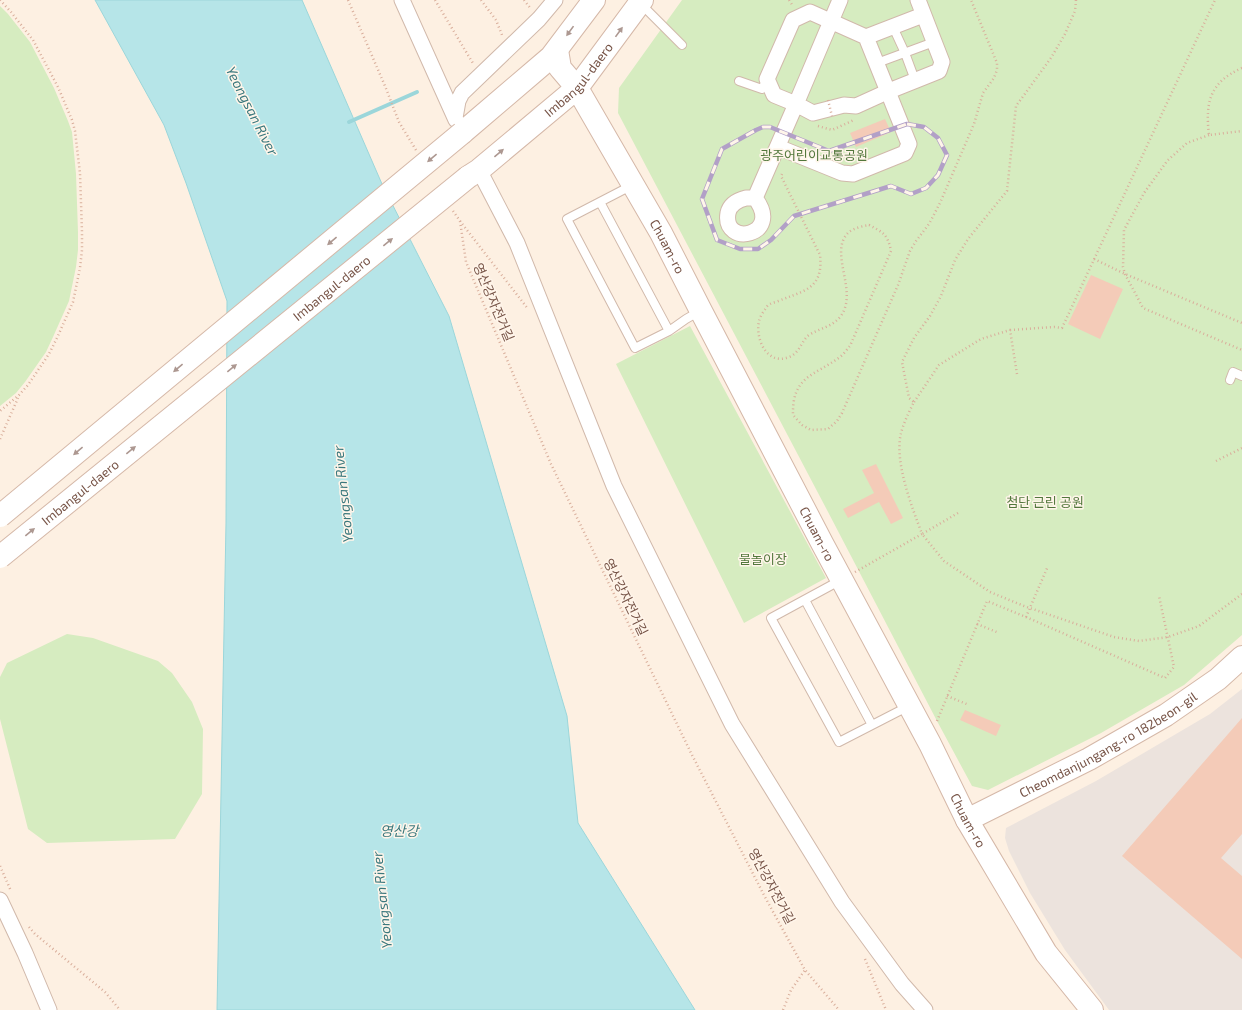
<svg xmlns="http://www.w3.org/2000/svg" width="1242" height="1010" font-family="'Exo 2','Noto Sans KR',sans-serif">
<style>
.industrial{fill:#ece3dd}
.green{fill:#d6ecc0}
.water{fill:#b6e5e8;stroke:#9bd6da}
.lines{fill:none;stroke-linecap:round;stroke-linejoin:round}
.stream{stroke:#9bd6da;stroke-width:4}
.building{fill:#f4cbb8}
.lane-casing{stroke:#d1b9ab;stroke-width:10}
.street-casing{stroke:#d1b9ab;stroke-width:17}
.secondary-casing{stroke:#d5b8a8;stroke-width:24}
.path{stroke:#d9ae9b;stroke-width:2.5;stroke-dasharray:1 3;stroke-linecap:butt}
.lane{stroke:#fff;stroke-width:8}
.street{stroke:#fff;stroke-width:15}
.secondary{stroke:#fff;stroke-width:22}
.rail-casing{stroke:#b2a0c7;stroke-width:4.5}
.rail{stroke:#fff5ea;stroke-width:3;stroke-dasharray:9;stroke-linecap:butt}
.secondary-bridge-casing{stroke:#d5b8a8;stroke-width:24;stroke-linecap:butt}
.path-bridge{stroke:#d9ae9b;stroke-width:2.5;stroke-dasharray:1 3;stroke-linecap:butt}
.secondary-bridge{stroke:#fff;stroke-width:22}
.oneway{fill:#ad9891}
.labels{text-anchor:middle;stroke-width:3;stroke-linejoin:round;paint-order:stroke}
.street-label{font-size:13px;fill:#775447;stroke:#fff5ea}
.park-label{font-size:13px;fill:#52773c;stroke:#fff5ea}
.water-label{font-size:14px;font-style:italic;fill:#3a787d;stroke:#fff5ea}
</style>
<rect width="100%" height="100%" fill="#fdf0e2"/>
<path class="industrial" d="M 1242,689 L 1242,1010 L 1109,1010 L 1065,950 L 1030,893 L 1009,851 L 1005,838 L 1006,828 L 1096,781 L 1210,714 Z"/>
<path class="green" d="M 682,0 L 1242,0 L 1242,635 L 1184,685 L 1101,733 L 988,790 L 972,786 L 937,721 L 827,510 L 618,113 L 619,88 Z
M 0,6 L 8,14 L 30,42 L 54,88 L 68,121 L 72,132 L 76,174 L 78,232 L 78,250 L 76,267 L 69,301 L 53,337 L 46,352 L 25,382 L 16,393 L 0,406 Z
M 690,326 L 826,578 L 744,623 L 616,364 Z
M 67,634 L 93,638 L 158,661 L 172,673 L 192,702 L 203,729 L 202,794 L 175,839 L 47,843 L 28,829 L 0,719 L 0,677 L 7,663 Z"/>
<path class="water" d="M 95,0 L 302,0 L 382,184 L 449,316 L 567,716 L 578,823 L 695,1010 L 217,1010 L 226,523 L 227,301 L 186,183 L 164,125 Z"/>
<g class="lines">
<path class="stream" d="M 349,122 L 417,92"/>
</g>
<path class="building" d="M 885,119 L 891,132 L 856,147 L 850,133 Z
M 1091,275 L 1123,289 L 1100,339 L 1068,324 Z
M 876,464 L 903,518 L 891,524 L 879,502 L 848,518 L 843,509 L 874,493 L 862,470 Z
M 965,710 L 1001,725 L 996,736 L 960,720 Z
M 1242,718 L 1242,834 L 1221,858 L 1242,876 L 1242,959 L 1122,856 Z"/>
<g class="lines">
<g class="lane-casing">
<path id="lane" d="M 640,3 L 682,45
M 893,27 L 905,53 L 915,80
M 877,63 L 934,42
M 739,81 L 762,89 L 767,79
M 631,184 L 623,190 L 567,219 L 635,348 L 669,331 L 686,319 L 700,311
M 600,202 L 669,331
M 1230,380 L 1233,372 L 1242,376
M 841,580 L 771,618 L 839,742 L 909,706
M 805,600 L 872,725"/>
</g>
<g class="street-casing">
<path id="street" d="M 402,0 L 456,120
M 840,0 L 796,104 L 813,113 L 844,105 L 856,106 L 889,91 L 939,71 L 942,62 L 918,0
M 866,37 L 923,15
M 455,118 L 458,101 L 462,93 L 539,19 L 555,0
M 479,170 L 517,243 L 614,486 L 732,724 L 842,902 L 902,984 L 925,1010
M 746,198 L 755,198 C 784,236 722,248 728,213 C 730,204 738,200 746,198 Z
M 755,198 L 796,104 L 774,95 L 767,79 L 793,20 L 810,12 L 866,37 L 909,144 L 905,153 L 853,174 L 842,173 L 778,147
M 0,900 L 25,953 L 49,1010"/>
</g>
<g class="secondary-casing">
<g id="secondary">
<path id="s1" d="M 557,50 L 560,68 L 577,88 L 661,233 L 701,311 L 822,543 L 930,744 L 967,820 L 1046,953 L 1092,1010"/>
<path d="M 462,133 L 551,57 L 594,0"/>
<path id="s2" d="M 468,177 L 479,170 L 577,88 L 642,0"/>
<path id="s3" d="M 967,820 L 1089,759 L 1166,715 L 1218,679 L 1242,657"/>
</g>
</g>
<path class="path" d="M 0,0 L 11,12 L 33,40 L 58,87 L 72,120 L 75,131 L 80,173 L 82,232 L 82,250 L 80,268 L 73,302 L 57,338 L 49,354 L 28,385 L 19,395 L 0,411
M 348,0 L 385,86 L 399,122 L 416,150
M 435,0 L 474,65
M 481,0 L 496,20 L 502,35
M 524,0 L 531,9
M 789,0 L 793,6
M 1242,68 C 1210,82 1205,102 1209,135 L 1242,131
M 818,126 L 832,130 L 854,120
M 1209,135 L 1187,143 L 1167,161 L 1144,193 L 1124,230 L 1123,267 L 1125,274 L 1143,308 L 1242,350
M 782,174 L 781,176 L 820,255 C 824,291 801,291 776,302 C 772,303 768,304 766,308 C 763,312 760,317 759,321 C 755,339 767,366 789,357 C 800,353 801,341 809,335 C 820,328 832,327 840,317 C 860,292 827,252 849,232 C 854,228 863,226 869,225 C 883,232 888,235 891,251 L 850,346 C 847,349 844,354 840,357 C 814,376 792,376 793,415 L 802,425 L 811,430 L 828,429 L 837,421 L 842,413 L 898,285 L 910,251 L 916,241 L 929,224 L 940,203 L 974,124 L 983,93 L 994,78 L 997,70 L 997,63 L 971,0
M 453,211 L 460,221 L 528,309
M 460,221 L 466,262 L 551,464 L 691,753 L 766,899 L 805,970 L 839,1010
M 1094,259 L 1125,274 L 1242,323
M 1010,330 L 1054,327 L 1062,328 L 1215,0
M 914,402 L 939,365 L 981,339 L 1010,330 L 1017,374
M 0,439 L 18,398
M 1216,461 L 1242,448
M 958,513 L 922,534 L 944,561 L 990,592 L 1024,606 L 1114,637 L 1139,641 L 1168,637 L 1199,626 L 1242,594
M 855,572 L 922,534 C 912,507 894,462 901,433 C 904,422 909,412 914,402 L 909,398 L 902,362 L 914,338 L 930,316 L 941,296 L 955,260 L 968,239 L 1007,191 L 1016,106 L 1051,58 L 1065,34 L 1075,11 L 1076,0
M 1026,617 L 1165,678 L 1174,667 L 1159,596
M 977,624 L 999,633
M 947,696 L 969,705
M 937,721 L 987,601 L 1026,617 L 1048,566
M 0,866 L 11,891
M 29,927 L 35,934 L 105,992 L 120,1010
M 865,959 L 886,1010
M 783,1010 L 791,990 L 805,970"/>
<use href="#lane" class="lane"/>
<use href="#street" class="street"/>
<use href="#secondary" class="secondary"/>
<g class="rail-casing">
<path id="rail" d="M 907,124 L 924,127 L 938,138 L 947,155 L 938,175 L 926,188 L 911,194 L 891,186 L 794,216 L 771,240 L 758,249 L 740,249 L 717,240 L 702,199 L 722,149 L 756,130 L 763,127 L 770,127 L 829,151 Z"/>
</g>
<use href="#rail" class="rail"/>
<g class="secondary-bridge-casing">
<g id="secondary-bridge">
<path d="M 0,516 L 462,133"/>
<path id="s4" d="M 0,557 L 468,177"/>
</g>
</g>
<path class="path-bridge" d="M 828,100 L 832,116"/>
<use href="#secondary-bridge" class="secondary-bridge"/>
</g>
<defs><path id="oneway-solid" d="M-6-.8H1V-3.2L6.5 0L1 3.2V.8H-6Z"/></defs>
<g class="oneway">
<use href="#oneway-solid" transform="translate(570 31) rotate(126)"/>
<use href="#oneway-solid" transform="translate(619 32) rotate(-54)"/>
<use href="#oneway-solid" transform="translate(499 153) rotate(-40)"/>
<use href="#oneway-solid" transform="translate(432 158) rotate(140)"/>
<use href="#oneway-solid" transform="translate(332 241) rotate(140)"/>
<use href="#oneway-solid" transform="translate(388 242) rotate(-39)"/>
<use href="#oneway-solid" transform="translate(178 368) rotate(140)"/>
<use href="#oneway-solid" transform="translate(232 368) rotate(-39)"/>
<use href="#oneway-solid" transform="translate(131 450) rotate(-39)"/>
<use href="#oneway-solid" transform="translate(78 451) rotate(140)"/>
<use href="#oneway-solid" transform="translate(30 532) rotate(-39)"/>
</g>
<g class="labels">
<g class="street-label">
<text dy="5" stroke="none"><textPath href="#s2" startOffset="148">Imbangul-daero</textPath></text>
<text dy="5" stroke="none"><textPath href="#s1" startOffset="227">Chuam-ro</textPath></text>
<text dy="5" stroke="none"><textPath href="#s4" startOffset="427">Imbangul-daero</textPath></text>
<text transform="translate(494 302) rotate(67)" y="5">영산강자전거길</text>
<text dy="5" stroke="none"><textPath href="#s4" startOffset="103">Imbangul-daero</textPath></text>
<text dy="5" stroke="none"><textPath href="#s1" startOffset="551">Chuam-ro</textPath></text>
<text transform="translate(626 597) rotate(64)" y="5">영산강자전거길</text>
<text dy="5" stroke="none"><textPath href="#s3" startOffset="160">Cheomdanjungang-ro 182beon-gil</textPath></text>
<text dy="5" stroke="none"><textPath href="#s1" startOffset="875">Chuam-ro</textPath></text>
<text transform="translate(772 886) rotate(62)" y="5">영산강자전거길</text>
</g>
<g class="park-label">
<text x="814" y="160">광주어린이교통공원</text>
<text x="1045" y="507">첨단 근린 공원</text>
<text x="763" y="564">물놀이장</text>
</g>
<g class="water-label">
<text transform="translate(252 111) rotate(63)" y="5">Yeongsan River</text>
<text transform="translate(343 494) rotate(-96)" y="5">Yeongsan River</text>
<text x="399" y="836">영산강</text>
<text transform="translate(382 900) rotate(-96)" y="5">Yeongsan River</text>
</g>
</g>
</svg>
